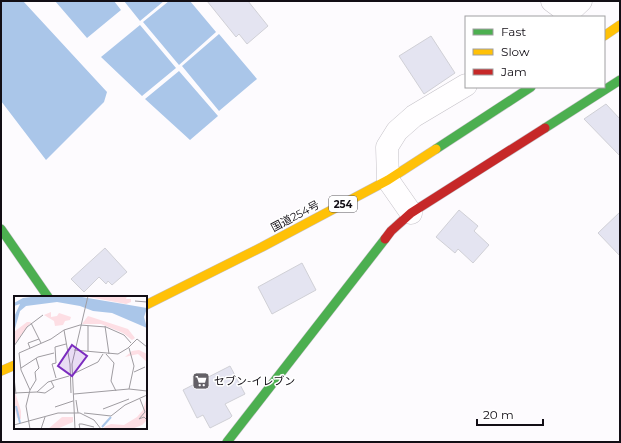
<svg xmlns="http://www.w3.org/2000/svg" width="621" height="443" font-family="Montserrat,'Noto Sans JP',sans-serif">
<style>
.water{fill:#aac6e9}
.building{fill:#e4e4f1;stroke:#d0d0d6}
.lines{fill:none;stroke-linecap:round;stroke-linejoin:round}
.street-casing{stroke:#c5c2c8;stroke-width:23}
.fast-casing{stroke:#c5c2c8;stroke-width:10}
.slow-casing{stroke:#c5c2c8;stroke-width:10}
.jam-casing{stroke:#c5c2c8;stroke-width:10}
.street{stroke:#fffeff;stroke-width:22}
.fast{stroke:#4caf50;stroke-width:9}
.slow{stroke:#ffc107;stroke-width:9}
.jam{stroke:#c62828;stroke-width:9}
.labels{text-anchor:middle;stroke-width:3;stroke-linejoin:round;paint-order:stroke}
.shield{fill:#fff;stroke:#59565b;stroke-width:1}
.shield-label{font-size:10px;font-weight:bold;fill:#120e15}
.street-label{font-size:11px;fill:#120e15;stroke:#fff}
.poi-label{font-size:11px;fill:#120e15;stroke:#fff;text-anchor:start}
.inset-river{fill:none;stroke:#aac6e9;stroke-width:2}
.inset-road{fill:none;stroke:#9f9ca1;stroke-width:1}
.view{fill:#7b2cbf;fill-opacity:0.15;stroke:#7b2cbf;stroke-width:2}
.inset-edge{fill:none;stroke:#120e15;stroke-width:2}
</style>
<rect width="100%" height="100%" fill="#fdfbfe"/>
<path class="water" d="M 1,1 L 23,1 L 107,92 L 104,102 L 46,160 L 1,101 Z
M 55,1 L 114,1 L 121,10 L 87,38 Z
M 124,1 L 164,1 L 140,21 Z
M 169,1 L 190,1 L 216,32 L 179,65 L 143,22 Z
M 140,25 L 176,68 L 142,96 L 101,57 Z
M 219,34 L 257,79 L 219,111 L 182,66 Z
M 179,71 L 218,116 L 190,140 L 145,99 Z"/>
<path class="building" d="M 207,1 L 248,1 L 268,26 L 247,44 L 239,34 L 236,37 Z
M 431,36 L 455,73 L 424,94 L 399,56 Z
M 606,104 L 620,119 L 620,156 L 584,119 Z
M 459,210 L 478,226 L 474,231 L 489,245 L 473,263 L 458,249 L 455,253 L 436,237 Z
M 620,212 L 620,256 L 598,233 Z
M 105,248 L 127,272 L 112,285 L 108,281 L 106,284 L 99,277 L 84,292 L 71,279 Z
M 302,263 L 316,290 L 272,314 L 258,287 Z
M 230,366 L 245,394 L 225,404 L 232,416 L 230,418 L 210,428 L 203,415 L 197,418 L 183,390 Z"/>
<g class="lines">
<g class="street-casing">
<path id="street" d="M 552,1 L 568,13
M 564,17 L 581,1
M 411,213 L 388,180 L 387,147 L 397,131 L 414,116 L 466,85"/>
</g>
<g class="fast-casing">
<path id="fast" d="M 545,128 L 620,80
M 436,149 L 531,87
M 1,229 L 48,297
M 227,442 L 385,239"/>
</g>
<g class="slow-casing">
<path id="slow" d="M 604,36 L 620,25
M 146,305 L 262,247 L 388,180 L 436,149
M 1,371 L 15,365"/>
</g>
<g class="jam-casing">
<path id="jam" d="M 385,239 L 391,231 L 411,213 L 545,128"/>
</g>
<use href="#street" class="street"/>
<use href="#fast" class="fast"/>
<use href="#slow" class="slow"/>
<use href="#jam" class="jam"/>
</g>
<defs>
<g id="supermarket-square" transform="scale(0.9)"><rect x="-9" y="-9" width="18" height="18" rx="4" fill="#646167" stroke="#fff"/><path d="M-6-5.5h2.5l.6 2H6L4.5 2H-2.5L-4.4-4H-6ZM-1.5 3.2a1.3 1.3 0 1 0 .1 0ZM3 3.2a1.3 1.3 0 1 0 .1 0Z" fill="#fff"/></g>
</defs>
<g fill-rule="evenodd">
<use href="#supermarket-square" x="201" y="381"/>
</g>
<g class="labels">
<rect class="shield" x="329" y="196" width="28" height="16" rx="3"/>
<g class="shield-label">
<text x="343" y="208">254</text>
</g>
<g class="street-label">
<text transform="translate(295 216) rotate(-28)" y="4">国道254号</text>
</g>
<g class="poi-label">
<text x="214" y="385">セブン-イレブン</text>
</g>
</g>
<g transform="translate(14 296)">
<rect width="133" height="133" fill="#fdfbfe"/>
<path d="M 69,0 L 113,0 L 112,3 L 117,3 L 117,6 L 112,8 ZM 37,16 L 37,21 L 43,20 L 45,17 L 57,21 L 56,24 L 51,25 L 49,29 L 41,30 L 40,25 L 30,19 ZM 74,20 L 114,33 L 121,42 L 118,44 L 109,37 L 87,28 L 68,28 ZM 13,26 L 17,26 L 0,49 L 0,36 ZM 125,54 L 133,58 L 133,66 L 124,58 L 111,61 L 118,55 ZM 0,93 L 7,115 L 7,123 L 3,122 L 0,109 ZM 133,100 L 133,124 L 128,129 L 118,133 L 91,133 L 90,131 L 97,128 L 110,129 L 123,121 L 129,114 ZM 48,121 L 59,121 L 59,126 L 43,133 L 34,133 Z" fill="#fddee4"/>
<path d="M 25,0 L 62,0 L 133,12 L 130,21 L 133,32 L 98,17 L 79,15 L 66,10 L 43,6 L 12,10 L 6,15 L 0,36 L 0,21 L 6,8 L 0,10 L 0,7 L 9,2 Z" fill="#aac6e9"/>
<path class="inset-river" d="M 2,110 L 6,127M 88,131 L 97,121"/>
<path class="inset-road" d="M 121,5 L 133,6M 17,27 L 27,47M 74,30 L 74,55M 91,30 L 95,58M 50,34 L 56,68 L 57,97M 0,50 L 13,31 L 29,19M 16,52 L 14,47 L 25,43M 60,54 L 104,58 L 114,52 L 123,43 L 133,51M 92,58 L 100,67 L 97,85 L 102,95M 7,72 L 24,61 L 40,57M 120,76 L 131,71M 59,78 L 84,66 L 89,58M 0,82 L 2,98M 42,82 L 38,68 L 42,67 L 41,51 L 52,48M 115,93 L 120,70 L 115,52M 16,94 L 22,84 L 21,76 L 25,72 L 22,62M 23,96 L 31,97 L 40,91 L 37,85M 0,97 L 23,96 L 34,86 L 55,80M 60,98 L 115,93 L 133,95M 126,103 L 131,116 L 125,123 L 130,121 L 133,124M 62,104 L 64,117M 41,111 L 59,105M 89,113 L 115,103M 70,117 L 97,120 L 111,109 L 133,99M 0,129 L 44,117 L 66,117 L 80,124 L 87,133M 16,133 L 12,110 L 16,94 L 7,74 L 5,57 L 37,43 L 50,34 L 66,29 L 92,31 L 110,39 L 117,47M 27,133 L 31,121M 61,133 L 58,68 L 74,0M 66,133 L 65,128 L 68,128 L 80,131"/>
<path class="view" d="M 58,49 L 73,60 L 58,80 L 44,70 Z"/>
<rect width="133" height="133" class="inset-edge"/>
</g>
<rect width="621" height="443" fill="none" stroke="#120e15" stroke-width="4"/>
<rect x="465" y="16" width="140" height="72" fill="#ffffff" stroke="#a09fa1"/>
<rect x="473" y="29" width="20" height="6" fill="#4caf50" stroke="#a09fa1"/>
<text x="501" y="36" font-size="12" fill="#120e15">Fast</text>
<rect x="473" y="49" width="20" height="6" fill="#ffc107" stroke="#a09fa1"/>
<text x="501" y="56" font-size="12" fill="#120e15">Slow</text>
<rect x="473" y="69" width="20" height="6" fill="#c62828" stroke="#a09fa1"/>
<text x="501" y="76" font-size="12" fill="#120e15">Jam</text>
<path d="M477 419v6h66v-6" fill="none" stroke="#120e15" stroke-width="2"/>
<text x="483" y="419" font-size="12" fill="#120e15" stroke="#ffffff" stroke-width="3" paint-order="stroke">20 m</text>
</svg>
